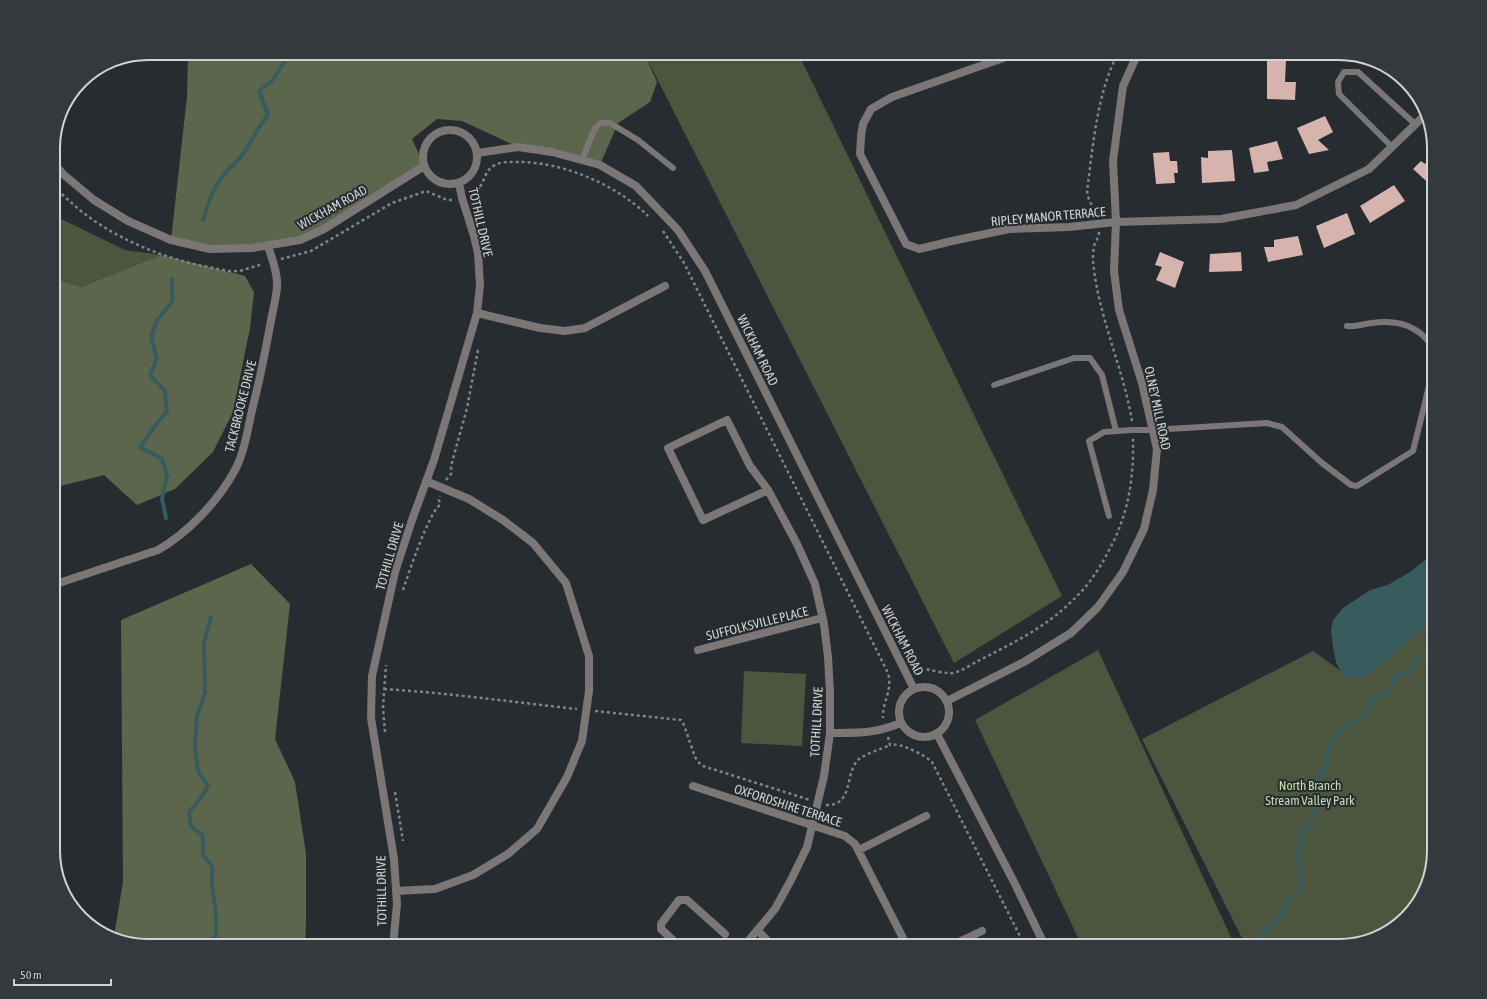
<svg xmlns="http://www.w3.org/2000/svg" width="1487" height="999" font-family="'Asap Condensed',sans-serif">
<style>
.green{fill:#4c563e}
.forest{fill:#5b664d}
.water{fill:#385c5e}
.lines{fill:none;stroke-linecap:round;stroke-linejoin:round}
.stream{stroke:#385c5e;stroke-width:4}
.building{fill:#d6b4ad}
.path{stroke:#818588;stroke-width:2.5;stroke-dasharray:3 3;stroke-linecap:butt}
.service{stroke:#7b7777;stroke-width:6}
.minor{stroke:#7b7777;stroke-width:8}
.tertiary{stroke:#7b7777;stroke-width:8}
.labels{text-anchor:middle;stroke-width:4;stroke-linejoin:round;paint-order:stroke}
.street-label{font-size:13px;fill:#d0d3d6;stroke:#262c30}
.park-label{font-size:13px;fill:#c8deac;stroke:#262c30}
.rim{fill:none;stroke:#d0d3d6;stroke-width:2}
</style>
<rect width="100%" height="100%" fill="#262c30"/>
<path class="green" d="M 644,53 L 798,53 L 1062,596 L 954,663 Z
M 53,215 L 125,250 L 161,255 L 81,287 L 53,278 Z
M 1434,612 L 1434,851 L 1418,904 L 1381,936 L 1339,946 L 1246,946 L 1142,739 L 1313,651 L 1341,671 Z
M 1098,650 L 1235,946 L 1082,946 L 975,720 Z
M 744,671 L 806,674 L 802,746 L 741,743 Z"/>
<path class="forest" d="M 188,53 L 644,53 L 657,82 L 650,102 L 618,123 L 600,165 L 518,147 L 462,121 L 437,119 L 412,139 L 424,165 L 300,240 L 210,249 L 171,240 L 187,96 Z
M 161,255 L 245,276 L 254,292 L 250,328 L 233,412 L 213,452 L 175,489 L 137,505 L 104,475 L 53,488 L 53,278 L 81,287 Z
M 251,564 L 290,604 L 275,739 L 295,782 L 306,854 L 306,925 L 305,946 L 148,946 L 114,936 L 123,882 L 121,620 Z"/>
<path class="water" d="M 1434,554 L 1434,619 L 1377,668 L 1363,677 L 1353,679 L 1342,674 L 1336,662 L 1333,648 L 1331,630 L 1333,620 L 1343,608 L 1370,590 L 1388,585 L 1410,572 L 1429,557 Z"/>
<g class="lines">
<path class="stream" d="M 492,53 L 493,54
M 203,220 C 208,205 212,190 222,177 C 227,170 235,164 241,157 C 251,143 257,128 268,115 L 259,91 L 273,80 L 290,53
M 166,518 L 162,499 L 167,475 L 162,459 L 140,447 L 152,430 L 167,411 L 165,391 L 150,375 L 157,358 L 151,337 L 157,320 L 172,302 L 172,279
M 206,946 L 216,936 L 216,914 L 212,884 L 212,866 L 203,855 L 203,836 L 191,826 L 189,812 L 201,798 L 208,786 L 198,771 L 195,745 L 197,716 L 205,693 L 204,643 L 211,617
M 1260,946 L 1263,930 C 1280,920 1282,920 1286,901 L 1300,892 L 1302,878 L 1298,857 L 1301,837 L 1309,824 L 1316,806 L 1316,790 L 1320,777 L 1326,765 L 1329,744 L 1341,729 L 1363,716 L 1376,697 L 1389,693 L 1395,674 L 1408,674 L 1416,658 L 1431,654 L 1434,652"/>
</g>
<path class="building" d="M 1267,60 L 1286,60 L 1285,82 L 1296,82 L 1295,100 L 1267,99 Z
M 1325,116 L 1333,132 L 1318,140 L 1329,150 L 1309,154 L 1297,128 Z
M 1277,141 L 1283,159 L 1267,162 L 1269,171 L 1254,173 L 1249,148 Z
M 1232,150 L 1235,181 L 1202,183 L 1201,157 L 1208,158 L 1208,151 Z
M 1169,152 L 1170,161 L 1177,161 L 1178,173 L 1174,173 L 1175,183 L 1156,184 L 1153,153 Z
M 1434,153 L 1434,188 L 1413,169 L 1421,161 L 1425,164 Z
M 1394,185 L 1405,201 L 1370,223 L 1360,206 Z
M 1347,213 L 1355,234 L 1324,248 L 1316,226 Z
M 1298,236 L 1303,255 L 1268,262 L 1264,247 L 1274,247 L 1274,240 Z
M 1160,252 L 1184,262 L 1175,288 L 1156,280 L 1162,267 L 1155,265 Z
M 1241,252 L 1242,271 L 1209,272 L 1210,254 Z"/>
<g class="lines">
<path class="path" d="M 53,186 C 62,194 71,203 81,211 C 115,238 160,257 203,266 C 215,268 227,272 239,271 C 247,269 255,266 263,264
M 479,187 C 477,202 482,214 485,228 C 487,235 488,243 489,250
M 470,193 C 473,192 478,189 480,187 C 485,179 486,169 495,165 C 503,161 511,162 519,162 C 563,162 617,185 648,216
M 1098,215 C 1093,205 1089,204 1087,191 C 1093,146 1097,93 1118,53
M 663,231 L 684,263 L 888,673 C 893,690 882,702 883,718
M 1099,232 C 1099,237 1097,239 1095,243 C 1093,249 1093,255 1093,261 C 1098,316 1123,367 1132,421
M 281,259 L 311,251 L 392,203 L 426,191 L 447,200 L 452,200
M 446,480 L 451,474 L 451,466 L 467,408 L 478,350
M 403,590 C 408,575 429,512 440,505 L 439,500 L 440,496
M 906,650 L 911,651 C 914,656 918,665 923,668 C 927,670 949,674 953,673 C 962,671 972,664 980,660 C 1013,643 1046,627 1072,601 C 1087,587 1099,570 1108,552 C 1128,516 1134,480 1133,438
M 384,689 C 449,693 512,702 577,709
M 595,711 L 681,720 L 684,725 L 695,757 L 698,762 L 703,766 L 810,800
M 385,732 L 383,708 L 386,665
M 888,737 L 890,745 C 900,742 925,755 932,762 L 1025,946
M 395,792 L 403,841
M 826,805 C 853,806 845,775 857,761 C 863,754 882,749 890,745
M 1430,865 L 1429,817 L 1434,789"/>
<path class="service" d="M 1392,147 L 1339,94 L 1338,82 L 1344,72 L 1358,72 L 1415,124
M 582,160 L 595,128 L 601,123 L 610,123 L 638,140 L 673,168
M 1347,326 C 1357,327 1363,324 1372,323 C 1399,319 1420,326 1434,349
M 994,385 L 1074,358 L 1090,358 L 1102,375 L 1116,431
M 1109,516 L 1089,441 L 1104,432 L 1132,430 L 1152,430 L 1267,423 L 1282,427 L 1322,463 L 1351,485 L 1357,486 L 1413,451 L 1434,366"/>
<path class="minor" d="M 1017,53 L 892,97 L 871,109 L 863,124 L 861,136 L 860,154 L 906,244 L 919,249 L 952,241 L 1009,229 L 1069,227 L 1116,222 L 1221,219 L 1296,205 L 1369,169 L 1425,115
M 477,313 L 540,328 L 565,331 L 585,328 L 665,286
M 53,585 L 158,550 C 188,533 219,500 235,470 C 245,451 248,427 253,406 C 260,379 265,353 270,326 C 272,313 276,300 277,287 C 278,273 272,259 268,246
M 698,650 L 822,618
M 947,701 L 1024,662 L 1071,633 L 1098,607 L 1123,572 L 1144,529 L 1153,490 L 1157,449 L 1142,383 L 1119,310 L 1114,271 L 1116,222 L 1113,161 L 1123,86 L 1138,53
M 830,733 C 859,733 873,734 901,723
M 693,786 L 845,836 L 855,844 L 907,946
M 859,850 L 926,816
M 396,891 L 435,889 L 473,875 L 508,854 L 537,829 L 567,777 L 582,741 L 589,691 L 589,656 L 566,583 L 533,543 L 503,520 L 469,499 L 426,481
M 757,930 L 773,946
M 393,946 L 397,904 L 394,859 L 371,718 L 372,676 L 395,572 L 412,520 L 434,460 L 477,313 L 480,285 L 478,253 L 474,236 L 462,198 L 459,183
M 679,946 L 661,929 L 661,924 L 679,900 L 687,900 L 725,934
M 744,946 L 775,909 L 791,880 L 807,847 L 824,776 L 830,733 L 830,693 L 828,657 L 824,624 L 815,584 L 797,544 L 768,490 L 750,466 L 727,420 L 668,448 L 703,520 L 768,490
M 950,946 L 982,931"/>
<path class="tertiary" d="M423 157a27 27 0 1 1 54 0a27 27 0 1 1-54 0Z
M 477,153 L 518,147 L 552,152 L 600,165 L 636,186 L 678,230 L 705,271 L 914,689
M 53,163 L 63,174 L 94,200 L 128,221 L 171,240 L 210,249 L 252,248 L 300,240 L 324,229 L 424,166
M899 712a25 25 0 1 1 50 0a25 25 0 1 1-50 0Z
M 937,734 L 1015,884 L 1045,946"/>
</g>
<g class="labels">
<g class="street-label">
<text transform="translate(332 207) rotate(-29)" y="5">WICKHAM ROAD</text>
<text transform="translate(1048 216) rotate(-5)" y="5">RIPLEY MANOR TERRACE</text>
<text transform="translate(481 222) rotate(77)" y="5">TOTHILL DRIVE</text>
<text transform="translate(758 350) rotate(64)" y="5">WICKHAM ROAD</text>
<text transform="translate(240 406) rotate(-76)" y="5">TACKBROOKE DRIVE</text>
<text transform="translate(1158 408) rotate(78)" y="5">OLNEY MILL ROAD</text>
<text transform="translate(389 556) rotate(-74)" y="5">TOTHILL DRIVE</text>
<text transform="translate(757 623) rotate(-14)" y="5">SUFFOLKSVILLE PLACE</text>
<text transform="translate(903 640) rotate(63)" y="5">WICKHAM ROAD</text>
<text transform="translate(816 722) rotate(-87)" y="5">TOTHILL DRIVE</text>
<text transform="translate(788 805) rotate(18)" y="5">OXFORDSHIRE TERRACE</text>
<text transform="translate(381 891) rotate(-91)" y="5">TOTHILL DRIVE</text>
</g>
<g class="park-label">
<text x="1310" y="790">North Branch<tspan x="1310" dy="15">Stream Valley Park</tspan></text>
</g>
</g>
<path d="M0 0H1487V999H0ZM148 60H1339A88 88 0 0 1 1427 148V851A88 88 0 0 1 1339 939H148A88 88 0 0 1 60 851V148A88 88 0 0 1 148 60Z" fill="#34393d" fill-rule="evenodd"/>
<path class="rim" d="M148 60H1339A88 88 0 0 1 1427 148V851A88 88 0 0 1 1339 939H148A88 88 0 0 1 60 851V148A88 88 0 0 1 148 60Z"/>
<path d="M14 979v6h97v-6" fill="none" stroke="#d0d3d6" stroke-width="2"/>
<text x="20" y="979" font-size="12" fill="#d0d3d6" stroke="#262c30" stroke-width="3" paint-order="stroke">50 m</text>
</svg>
